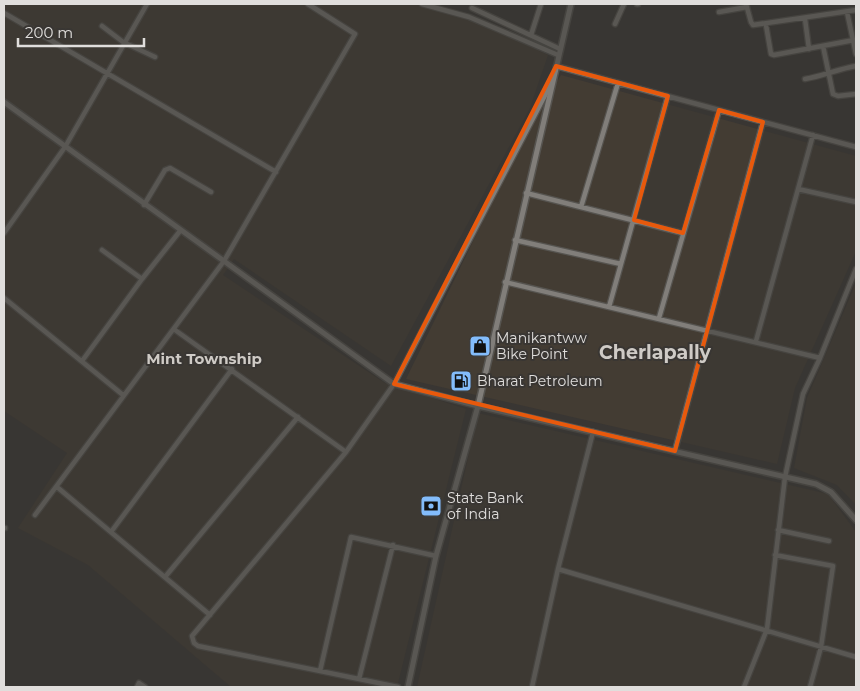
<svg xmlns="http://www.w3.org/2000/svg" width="860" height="691" font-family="Montserrat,sans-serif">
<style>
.built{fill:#433c33}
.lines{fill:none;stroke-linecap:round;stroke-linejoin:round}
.minor-casing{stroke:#565450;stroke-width:7}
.tertiary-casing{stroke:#565450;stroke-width:8}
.minor{stroke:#817e7a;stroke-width:4.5}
.tertiary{stroke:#817e7a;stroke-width:5}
.marked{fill:none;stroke:#e8590c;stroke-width:4;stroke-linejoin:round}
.labels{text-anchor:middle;stroke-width:4;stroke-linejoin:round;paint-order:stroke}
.poi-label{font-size:14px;fill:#e0dedc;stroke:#393633;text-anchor:start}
.neighbourhood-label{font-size:15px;font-weight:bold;fill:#cfcbc6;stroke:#393633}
.district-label{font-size:19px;font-weight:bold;fill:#cfcbc6;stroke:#393633}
</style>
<rect width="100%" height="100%" fill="#393633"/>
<path class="built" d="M 4,4 L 428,4 L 460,12 L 548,55 L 530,108 L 391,366 L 234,259 L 223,275 L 385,383 L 466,409 L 397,687 L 231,687 L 88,565 L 18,528 L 67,453 L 4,411 Z
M 561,75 L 856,156 L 856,251 L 795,388 L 777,464 L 406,379 L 534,116 Z
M 856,283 L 856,505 L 837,485 L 794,468 L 807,398 Z
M 478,413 L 828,494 L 856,532 L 856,687 L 417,687 Z"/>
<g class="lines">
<g class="minor-casing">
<path id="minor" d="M 422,4 L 469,17 L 558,55
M 637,4 L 638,4
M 746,4 L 751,22 L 753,25 L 856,10
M 472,8 L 560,49
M 719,12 L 747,7
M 847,12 L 856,54
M 4,13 L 276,172
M 805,19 L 809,49
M 615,24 L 624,4
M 766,25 L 771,54 L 774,55 L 854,40
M 102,26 L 123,42 L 155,57
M 531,35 L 541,4
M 823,46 L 833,94 L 838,96 L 856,94
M 556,66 L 856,147
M 805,79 C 823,76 838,69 856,66
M 798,189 L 856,202
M 526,193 L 683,233
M 144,205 L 165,170 L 170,168 L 211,192
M 581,207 L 618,83
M 4,233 L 65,147 L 147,4
M 515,240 L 621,264
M 102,250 L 142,279
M 505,282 L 820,358
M 4,298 L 123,395
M 609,307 L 668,96
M 659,318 L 719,110
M 175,330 L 346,452
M 756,341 L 813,135
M 82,361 L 142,279 L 180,231
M 675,451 L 763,122
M 57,487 L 210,615
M 35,515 L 224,261 L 355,34 L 308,4
M 4,528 L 5,528
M 778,530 L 829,541
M 111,532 L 232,369
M 775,555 L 833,566 L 821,647 L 810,687
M 558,569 L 856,657
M 165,577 L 298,417
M 320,671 L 351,537 L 436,556
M 359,679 L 393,545
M 137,687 L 139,683 L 145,687
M 398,687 L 198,646 L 194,643 L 192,636 L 346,452 L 394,384 L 552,82
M 532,687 L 558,569 L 593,432
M 744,687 L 767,629 L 785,477 L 803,394 L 820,358 L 856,269"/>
</g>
<g class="tertiary-casing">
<path id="tertiary" d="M 4,102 L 394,384 L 478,406 L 816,484 L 831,492 L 856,520
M 408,687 L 436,556 L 478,406 L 571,4"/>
</g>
<use href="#minor" class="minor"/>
<use href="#tertiary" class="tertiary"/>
</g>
<path d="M0 0H860V691H0ZM 556,66 L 668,96 L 634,220 L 683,233 L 719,110 L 763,122 L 675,451 L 394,384 Z" fill="#393633" fill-opacity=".55" fill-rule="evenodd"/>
<path class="marked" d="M 556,66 L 668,96 L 634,220 L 683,233 L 719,110 L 763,122 L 675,451 L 394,384 Z"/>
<defs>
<g id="shop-square" transform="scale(1.125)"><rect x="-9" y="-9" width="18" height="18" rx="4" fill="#83bcfb" stroke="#393633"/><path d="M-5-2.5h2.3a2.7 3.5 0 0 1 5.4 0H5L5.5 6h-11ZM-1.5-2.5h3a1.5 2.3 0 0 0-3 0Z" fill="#111"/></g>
<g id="fuel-square" transform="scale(1.125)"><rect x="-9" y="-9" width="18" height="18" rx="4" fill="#83bcfb" stroke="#393633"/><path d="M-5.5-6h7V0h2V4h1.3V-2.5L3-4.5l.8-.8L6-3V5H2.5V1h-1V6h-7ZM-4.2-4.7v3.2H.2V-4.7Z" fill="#111"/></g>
<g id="bank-square" transform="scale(1.125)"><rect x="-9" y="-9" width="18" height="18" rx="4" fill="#83bcfb" stroke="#393633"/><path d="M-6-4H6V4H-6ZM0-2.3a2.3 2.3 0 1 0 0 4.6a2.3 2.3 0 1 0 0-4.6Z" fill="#111"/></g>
</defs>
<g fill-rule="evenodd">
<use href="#shop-square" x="480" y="346"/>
<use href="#fuel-square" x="461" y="381"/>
<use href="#bank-square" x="431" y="506"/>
</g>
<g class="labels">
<g class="poi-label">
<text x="496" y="343">Manikantww<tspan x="496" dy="16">Bike Point</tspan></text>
<text x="477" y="386">Bharat Petroleum</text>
<text x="447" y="503">State Bank<tspan x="447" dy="16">of India</tspan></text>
</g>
<g class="neighbourhood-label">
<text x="204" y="364">Mint Township</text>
</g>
<g class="district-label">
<text x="655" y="359">Cherlapally</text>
</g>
</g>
<rect width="860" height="691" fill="none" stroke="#e0dedc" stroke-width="10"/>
<path d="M18 38v8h126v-8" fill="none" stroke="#e0dedc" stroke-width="2.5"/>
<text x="25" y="38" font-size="15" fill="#e0dedc" stroke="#393633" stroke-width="4" paint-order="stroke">200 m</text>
</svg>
